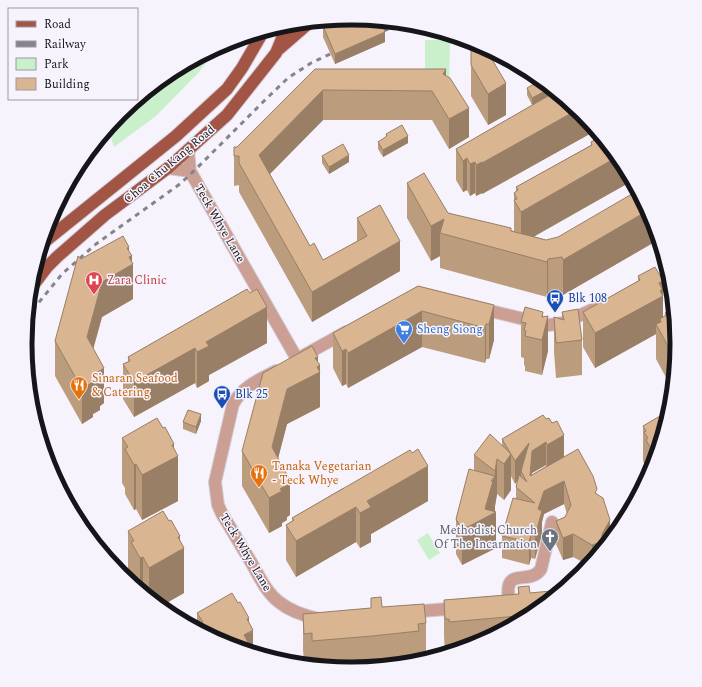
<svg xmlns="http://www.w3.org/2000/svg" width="702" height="687" font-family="Spectral,serif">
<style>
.green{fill:#c9f0cb}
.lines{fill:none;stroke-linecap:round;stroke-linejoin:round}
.minor-casing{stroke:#d2cfd9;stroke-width:14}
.major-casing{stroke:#d2cfd9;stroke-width:14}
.minor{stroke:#cc9f95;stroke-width:12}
.major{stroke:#a25545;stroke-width:12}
.rail{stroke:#86848b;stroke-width:3;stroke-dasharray:5 5;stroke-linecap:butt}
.wall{fill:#bb9c7d;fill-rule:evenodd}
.shaded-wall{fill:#987f66}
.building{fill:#d9b591;stroke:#987f66}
.labels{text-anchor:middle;stroke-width:3;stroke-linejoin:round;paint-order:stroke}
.street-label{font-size:12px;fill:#161519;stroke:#f6f3fd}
.health-label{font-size:12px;fill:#be3a42;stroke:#f6f3fd;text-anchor:start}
.transit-label{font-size:12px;fill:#164399;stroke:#f6f3fd;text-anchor:start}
.shop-label{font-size:12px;fill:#366cbe;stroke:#f6f3fd;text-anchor:start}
.food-label{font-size:12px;fill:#c56008;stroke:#f6f3fd;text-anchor:start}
.worship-label{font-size:12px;fill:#5b616d;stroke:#f6f3fd;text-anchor:end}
.rim{fill:none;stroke:#161519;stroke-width:5}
</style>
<rect width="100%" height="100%" fill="#f6f3fd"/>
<path class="green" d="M 425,40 L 450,40 L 449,86 L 425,86 Z
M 218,48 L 199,72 L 156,116 L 114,147 L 108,129 L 121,113 L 170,73 Z
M 428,533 L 440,553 L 429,560 L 417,540 Z"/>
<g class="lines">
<g class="minor-casing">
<path id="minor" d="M 188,150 L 190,171 L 297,359
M 168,168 L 190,171
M 648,281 C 655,280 666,282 671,287
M 478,308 L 549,325 L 563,323 L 596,308
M 301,357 L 346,332
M 276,371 C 259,380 243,386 233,404 L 215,482 L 218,505 L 222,514 C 232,530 241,546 251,562 C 259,576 266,592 279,602 C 290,611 305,616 319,619
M 509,604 C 509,598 507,591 509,585 C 513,572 532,583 541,569 L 552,522
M 409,612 L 460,608"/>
</g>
<g class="major-casing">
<path id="major" d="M 279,49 L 310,22
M 43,243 L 176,136 L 227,89 L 242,68 L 263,32
M 31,288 L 47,267 L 57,257 L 105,215 L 168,168 L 227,115 L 276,53 L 288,24
M 42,441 L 51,470"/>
</g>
<use href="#minor" class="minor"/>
<use href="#major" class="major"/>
<path class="rail" d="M 374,34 L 406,23
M 28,319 L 32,311 L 62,274 L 96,244 L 180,184 L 197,168 L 267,98 L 288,78 L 311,63 L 341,49"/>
</g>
<path class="wall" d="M 323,26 L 385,42 L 335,64 L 323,37 Z
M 471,41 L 476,43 L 506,59 L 492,59 L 506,115 L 488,125 L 471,96 Z
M 315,69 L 446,76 L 469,137 L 449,149 L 432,120 L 323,120 L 270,174 L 310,246 L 323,260 L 357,241 L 357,218 L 400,271 L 312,322 L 239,192 L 239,185 L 234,186 L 234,147 L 237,147 Z
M 527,88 L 554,91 L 581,114 L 595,131 L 482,194 L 482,193 L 476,196 L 475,193 L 470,196 L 467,190 L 463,192 L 456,180 L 456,149 L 532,105 L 527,95 Z
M 386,134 L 408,143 L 383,157 L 378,149 L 378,142 L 386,137 Z
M 591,142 L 622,163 L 632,181 L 533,236 L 546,240 L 652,219 L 658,240 L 563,295 L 562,292 L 548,294 L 547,297 L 440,268 L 440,256 L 431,261 L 407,218 L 407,183 L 448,213 L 514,231 L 514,193 L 516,191 L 516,187 L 591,145 Z
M 322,156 L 349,162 L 329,174 L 322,163 Z
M 129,252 L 132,262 L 133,299 L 102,317 L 93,348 L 104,403 L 100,406 L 100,410 L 93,414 L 93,417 L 82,424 L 55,376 L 55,341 L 81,259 Z
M 638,276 L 663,316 L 663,317 L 665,316 L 665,313 L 673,309 L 676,344 L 670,407 L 652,468 L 647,477 L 646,475 L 646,470 L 644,467 L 644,463 L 643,461 L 643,426 L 660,416 L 669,383 L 656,359 L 656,334 L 595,368 L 583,347 L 583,312 L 638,281 Z
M 418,286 L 494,305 L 494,340 L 489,359 L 486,359 L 485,363 L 422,347 L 348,388 L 346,384 L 342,386 L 333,368 L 333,333 Z
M 247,289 L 267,343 L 209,375 L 209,381 L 197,388 L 195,383 L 134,417 L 123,399 L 123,364 L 128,362 L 128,357 Z
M 562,312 L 582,340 L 582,375 L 556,378 L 554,352 L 554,317 L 562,320 Z
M 543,317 L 548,351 L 542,375 L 525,371 L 525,366 L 524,365 L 524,358 L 521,357 L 521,322 Z
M 320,371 L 320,407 L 287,424 L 278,458 L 290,515 L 287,517 L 287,520 L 282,523 L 282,526 L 269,533 L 242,486 L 242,451 Z
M 543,415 L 564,457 L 597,494 L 610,538 L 588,565 L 573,557 L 563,560 L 556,544 L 556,521 L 565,517 L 567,514 L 564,504 L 544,514 L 542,522 L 542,534 L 535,559 L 531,558 L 529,565 L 502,558 L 502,536 L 516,499 L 516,487 L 518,480 L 515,484 L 511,476 L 511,490 L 504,500 L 497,494 L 494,512 L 496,548 L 462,565 L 456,554 L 456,519 L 474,470 L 474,455 L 502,446 L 502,439 ZM 546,465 L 546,466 L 532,475 L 532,473 Z
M 201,421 L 196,434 L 183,429 L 183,422 Z
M 122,438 L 174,448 L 178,501 L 142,520 L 136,509 L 134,510 L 125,494 L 125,488 L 122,483 Z
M 343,488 L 428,501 L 371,534 L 371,542 L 360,548 L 356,542 L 296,577 L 286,560 L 286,525 L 292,521 L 292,518 Z
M 128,531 L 180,541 L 184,593 L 161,606 L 131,582 L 128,576 Z
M 518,587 L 532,614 L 475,644 L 445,654 L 444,635 L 444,600 L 518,594 Z
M 371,598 L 382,607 L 426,623 L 426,658 L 419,659 L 419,661 L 414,663 L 351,669 L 304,664 L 303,649 L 303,614 L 371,608 Z
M 197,613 L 226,644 L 197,629 Z"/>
<path class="shaded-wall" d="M 385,32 L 385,42 L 335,64 L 335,54 Z
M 446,69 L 446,99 L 443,74 Z
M 506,83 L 506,115 L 488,125 L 488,94 Z
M 551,88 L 554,91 L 554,93 L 532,105 L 532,98 Z
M 323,90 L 323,120 L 259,185 L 259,155 Z
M 469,108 L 469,137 L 449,149 L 449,119 Z
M 577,110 L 581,114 L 595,131 L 482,194 L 482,163 Z
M 408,136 L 408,143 L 383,157 L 383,150 Z
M 349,155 L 349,162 L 329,174 L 329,167 Z
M 617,157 L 622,163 L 632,181 L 521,244 L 521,212 Z
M 467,158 L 467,190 L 463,192 L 463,161 Z
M 475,162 L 475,193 L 470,196 L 470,164 Z
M 482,162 L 482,193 L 476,196 L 476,165 Z
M 647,211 L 652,219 L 658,240 L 563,295 L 563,260 Z
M 444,219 L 440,233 L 440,256 L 431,261 L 431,226 Z
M 400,241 L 400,271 L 312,322 L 312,292 Z
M 129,247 L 129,257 L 132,256 L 132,265 L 133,264 L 133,299 L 102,317 L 87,372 L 87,337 L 102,282 L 127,248 Z
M 548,259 L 548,294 L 547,297 L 547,262 Z
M 663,281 L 663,331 L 661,322 L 660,319 L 660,331 L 656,324 L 656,334 L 595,368 L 595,333 L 659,283 Z
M 494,305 L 494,340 L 489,359 L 489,324 Z
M 267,307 L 267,343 L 209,375 L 209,381 L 197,388 L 197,352 L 206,342 Z
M 422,311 L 422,347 L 348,388 L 348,353 Z
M 543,312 L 543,336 L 548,316 L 548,351 L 542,375 L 542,317 Z
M 486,324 L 486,359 L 485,363 L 485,328 Z
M 195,348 L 195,383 L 134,417 L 134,382 Z
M 346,349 L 346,384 L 342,386 L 342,351 Z
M 318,357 L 318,366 L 320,365 L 320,407 L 287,424 L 272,482 L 272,447 L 287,389 L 315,358 Z
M 104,368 L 104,403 L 100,406 L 100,410 L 93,414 L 93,417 L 82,424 L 82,389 L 98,372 Z
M 201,414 L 201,421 L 196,434 L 196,427 Z
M 564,435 L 564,458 L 547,468 L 547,445 Z
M 546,442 L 546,465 L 532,473 L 530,498 L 530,476 L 532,451 Z
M 529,443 L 521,471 L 521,476 L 515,484 L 515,461 Z
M 174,444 L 174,458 L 178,456 L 178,501 L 142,520 L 142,475 L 172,445 Z
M 657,451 L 654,461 L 654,453 Z
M 511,454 L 511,490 L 504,500 L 504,464 Z
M 497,459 L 497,494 L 495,506 L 495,511 L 493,514 L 496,512 L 496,548 L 462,565 L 462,530 L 495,477 L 495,471 Z
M 136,464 L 136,509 L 134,510 L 134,465 Z
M 428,466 L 428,501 L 371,534 L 371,542 L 360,548 L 360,513 L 367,501 Z
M 290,480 L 290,515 L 287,517 L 287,520 L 282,523 L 282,526 L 269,533 L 269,498 L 286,483 Z
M 564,481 L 564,504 L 544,514 L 542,522 L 542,534 L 535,559 L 535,536 L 538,509 L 544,491 Z
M 356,507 L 356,542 L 296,577 L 296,541 Z
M 610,520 L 610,538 L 592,560 L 592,545 L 602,534 Z
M 573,534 L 573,557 L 563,560 L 563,538 Z
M 531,535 L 531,558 L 529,565 L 529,542 Z
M 180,536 L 180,551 L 184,548 L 184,593 L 161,606 L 149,597 L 149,568 L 178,537 Z
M 143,557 L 143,592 L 140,589 L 140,558 Z
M 249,618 L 249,633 L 253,630 L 253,652 L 244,635 L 247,619 Z"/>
<path class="building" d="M 351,18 L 381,21 L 385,32 L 335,54 L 323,26 L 340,19 Z
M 471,41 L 476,43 L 490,51 L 490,56 L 506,83 L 488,94 L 471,65 Z
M 315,69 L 446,69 L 443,74 L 450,78 L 469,108 L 449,119 L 432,91 L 323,90 L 259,155 L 310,246 L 314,243 L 323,260 L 367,236 L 357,218 L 380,205 L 400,241 L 312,292 L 239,163 L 239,156 L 234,156 L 234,147 L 237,147 Z
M 541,80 L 551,88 L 532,98 L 527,88 Z
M 555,92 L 577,110 L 482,163 L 482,162 L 476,165 L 475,162 L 470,164 L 467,158 L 463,161 L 456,149 Z
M 402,125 L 408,136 L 383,150 L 378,142 L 387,136 L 386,134 Z
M 600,137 L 617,157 L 521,212 L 514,200 L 517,199 L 514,193 L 518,190 L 516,187 L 592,145 L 591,142 Z
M 343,144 L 349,155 L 329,167 L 322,156 Z
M 424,173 L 448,213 L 511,228 L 511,231 L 546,240 L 558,237 L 637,191 L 647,211 L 563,260 L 562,257 L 548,259 L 547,262 L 440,233 L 444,219 L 431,226 L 407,183 Z
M 123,236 L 129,247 L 127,248 L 132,256 L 129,257 L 133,264 L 102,282 L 87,337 L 104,368 L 98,372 L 100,375 L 92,380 L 93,382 L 82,389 L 55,341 L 78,256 L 81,259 Z
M 655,267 L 663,281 L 659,283 L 662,289 L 660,291 L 663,296 L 595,333 L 583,312 L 640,280 L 638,276 Z
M 418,286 L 494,305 L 489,324 L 486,324 L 485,328 L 422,311 L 348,353 L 346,349 L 342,351 L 333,333 Z
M 247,289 L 250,293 L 257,289 L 267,307 L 206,342 L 209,346 L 197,352 L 195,348 L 134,382 L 123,364 L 130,361 L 128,357 Z
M 525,307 L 543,312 L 542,317 L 548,316 L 542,340 L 525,336 L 526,331 L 524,330 L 526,323 L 521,322 Z
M 578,309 L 582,340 L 556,343 L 554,317 L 564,320 L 562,312 Z
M 673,309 L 676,344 L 675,359 L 656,324 L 661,322 L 660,319 L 666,315 L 665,313 Z
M 312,346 L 318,357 L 315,358 L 320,365 L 317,367 L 320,372 L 287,389 L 272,447 L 290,480 L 286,483 L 287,485 L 280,489 L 282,491 L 269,498 L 242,451 L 263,373 Z
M 675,361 L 670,407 L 657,451 L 654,453 L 646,440 L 648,438 L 644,432 L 646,431 L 643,426 L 660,416 Z
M 188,410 L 201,414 L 196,427 L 183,422 Z
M 543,415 L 546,419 L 549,418 L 552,423 L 557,421 L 564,435 L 547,445 L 546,442 L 532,451 L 530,476 L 578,449 L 593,476 L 597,489 L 595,493 L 603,498 L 610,520 L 602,534 L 602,537 L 598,543 L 592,545 L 573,534 L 563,538 L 556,521 L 565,517 L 571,505 L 564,481 L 544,491 L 538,509 L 542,511 L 535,536 L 531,535 L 529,542 L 502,536 L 513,498 L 535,503 L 516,487 L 519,475 L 527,482 L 521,471 L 529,443 L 515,461 L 502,439 Z
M 157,418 L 163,428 L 165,427 L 174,444 L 172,445 L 178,456 L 142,475 L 136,464 L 134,465 L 125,449 L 128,447 L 122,438 Z
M 490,434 L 511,454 L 504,464 L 497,459 L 495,471 L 474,455 Z
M 418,449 L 428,466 L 367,501 L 371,507 L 360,513 L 356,507 L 296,541 L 286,525 L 294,520 L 292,518 L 410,450 L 412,453 Z
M 469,469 L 495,476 L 491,481 L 493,481 L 485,509 L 496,512 L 462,530 L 456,519 Z
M 163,511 L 169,521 L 171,520 L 180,536 L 178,537 L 184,548 L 149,568 L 143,557 L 140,558 L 131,542 L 134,541 L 128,531 Z
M 529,586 L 530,593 L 561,590 L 530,615 L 449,622 L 449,619 L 445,619 L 444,600 L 519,594 L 518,587 Z
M 232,593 L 238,603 L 240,602 L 249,618 L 247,619 L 253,630 L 244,635 L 254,653 L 226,644 L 205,633 L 200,624 L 203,622 L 197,613 Z
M 381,597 L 382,607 L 424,604 L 426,623 L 418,624 L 419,631 L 372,636 L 312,641 L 312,633 L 304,634 L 303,614 L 371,608 L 371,598 Z"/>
<defs>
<g id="hospital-pin" transform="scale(0.9)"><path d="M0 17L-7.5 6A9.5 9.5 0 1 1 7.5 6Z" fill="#e0444e" stroke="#f6f3fd"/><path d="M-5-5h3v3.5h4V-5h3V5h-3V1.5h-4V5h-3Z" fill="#fff"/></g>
<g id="bus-pin" transform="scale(0.9)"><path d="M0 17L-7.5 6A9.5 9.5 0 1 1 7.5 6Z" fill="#1a4fb4" stroke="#f6f3fd"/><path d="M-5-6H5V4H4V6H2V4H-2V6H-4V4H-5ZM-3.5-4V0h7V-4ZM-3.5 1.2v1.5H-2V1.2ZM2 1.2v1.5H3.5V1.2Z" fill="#fff"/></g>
<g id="supermarket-pin" transform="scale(0.9)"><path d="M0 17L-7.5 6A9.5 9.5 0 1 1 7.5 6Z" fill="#3f7fe0" stroke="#f6f3fd"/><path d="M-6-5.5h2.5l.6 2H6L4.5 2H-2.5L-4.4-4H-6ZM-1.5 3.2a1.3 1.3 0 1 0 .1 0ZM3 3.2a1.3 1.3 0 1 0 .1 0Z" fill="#fff"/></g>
<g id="restaurant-pin" transform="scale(0.9)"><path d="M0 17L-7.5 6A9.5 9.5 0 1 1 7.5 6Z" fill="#e8710a" stroke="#f6f3fd"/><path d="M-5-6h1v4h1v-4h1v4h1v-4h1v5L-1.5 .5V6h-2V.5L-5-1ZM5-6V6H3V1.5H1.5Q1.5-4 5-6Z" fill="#fff"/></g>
<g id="church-pin" transform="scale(0.9)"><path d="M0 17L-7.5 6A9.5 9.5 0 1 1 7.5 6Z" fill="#6b7280" stroke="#f6f3fd"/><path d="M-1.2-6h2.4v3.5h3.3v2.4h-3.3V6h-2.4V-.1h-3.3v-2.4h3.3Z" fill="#fff"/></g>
</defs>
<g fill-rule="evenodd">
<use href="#hospital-pin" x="94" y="280"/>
<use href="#bus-pin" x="555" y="298"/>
<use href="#supermarket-pin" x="404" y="329"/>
<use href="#restaurant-pin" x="79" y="385"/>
<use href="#bus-pin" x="222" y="394"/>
<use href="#restaurant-pin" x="259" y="473"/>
<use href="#church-pin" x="550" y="537"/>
</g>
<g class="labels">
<g class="street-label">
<text transform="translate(169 164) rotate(-40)" y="4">Choa Chu Kang Road</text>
<text transform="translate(220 223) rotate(60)" y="4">Teck Whye Lane</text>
<text transform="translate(246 552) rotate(59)" y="4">Teck Whye Lane</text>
</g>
<g class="health-label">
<text x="107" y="284">Zara Clinic</text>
</g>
<g class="transit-label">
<text x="568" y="302">Blk 108</text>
<text x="235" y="398">Blk 25</text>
</g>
<g class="shop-label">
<text x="417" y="333">Sheng Siong</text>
</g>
<g class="food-label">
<text x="92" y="382">Sinaran Seafood<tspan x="92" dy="14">&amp; Catering</tspan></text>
<text x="272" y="470">Tanaka Vegetarian<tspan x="272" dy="14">- Teck Whye</tspan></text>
</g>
<g class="worship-label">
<text x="537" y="534">Methodist Church<tspan x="537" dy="14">Of The Incarnation</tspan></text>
</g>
</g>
<path d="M0 0H702V687H0ZM350 25H352A318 318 0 0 1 670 343V344A318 318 0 0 1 352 662H350A318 318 0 0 1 32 344V343A318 318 0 0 1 350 25Z" fill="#f6f3fd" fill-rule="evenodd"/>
<path class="rim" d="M350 25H352A318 318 0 0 1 670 343V344A318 318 0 0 1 352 662H350A318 318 0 0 1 32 344V343A318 318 0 0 1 350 25Z"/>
<rect x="8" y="8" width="130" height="92" fill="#f6f3fd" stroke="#9c9aa2"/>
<rect x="16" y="21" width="20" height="6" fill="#a25545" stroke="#9c9aa2"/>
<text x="44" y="28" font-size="12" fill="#161519">Road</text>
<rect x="16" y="41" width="20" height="6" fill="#86848b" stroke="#9c9aa2"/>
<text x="44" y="48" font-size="12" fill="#161519">Railway</text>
<rect x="16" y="58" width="20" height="12" fill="#c9f0cb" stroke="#9c9aa2"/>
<text x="44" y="68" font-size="12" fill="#161519">Park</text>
<rect x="16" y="78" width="20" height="12" fill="#d9b591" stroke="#9c9aa2"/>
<text x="44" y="88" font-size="12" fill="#161519">Building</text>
</svg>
